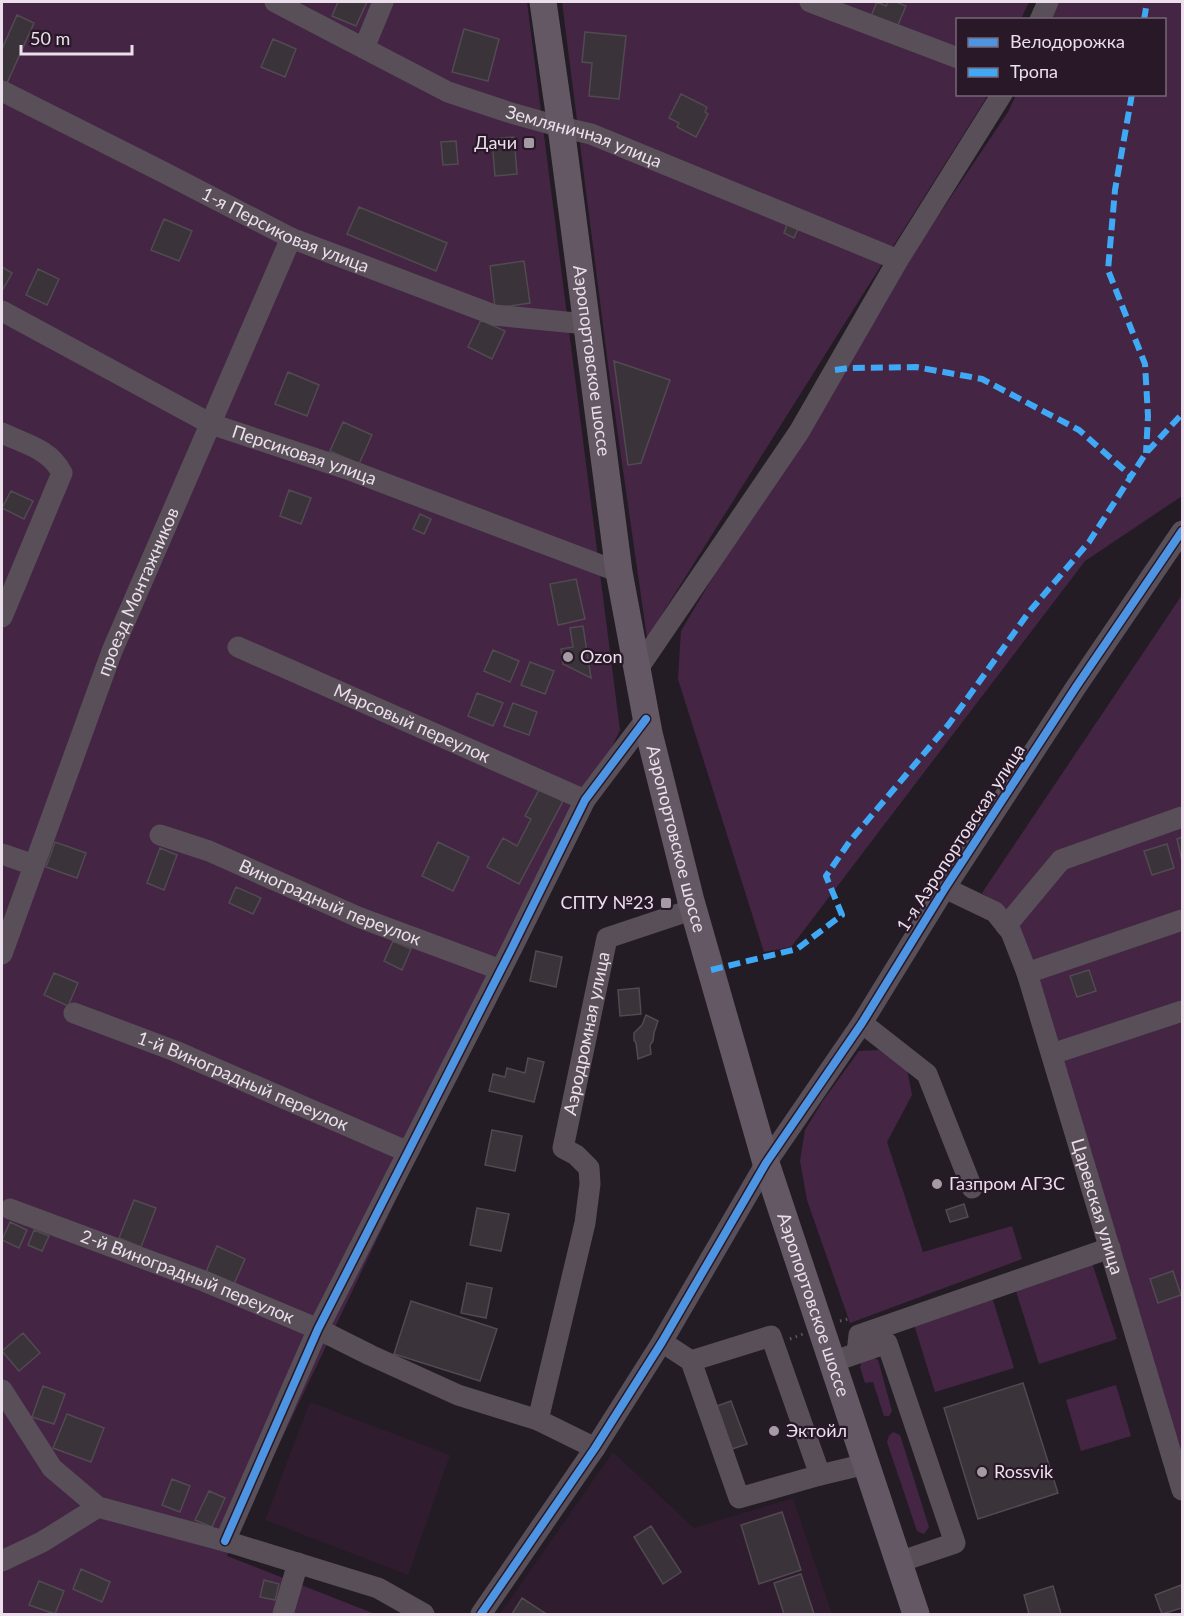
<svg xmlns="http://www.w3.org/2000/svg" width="1184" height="1616" font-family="Lato,sans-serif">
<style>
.built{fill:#2f1c2f}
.green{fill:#442644}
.building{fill:#3a333a;stroke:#514a51;stroke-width:1.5}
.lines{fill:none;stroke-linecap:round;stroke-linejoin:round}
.path{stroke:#605860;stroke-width:3;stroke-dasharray:1.5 4.5;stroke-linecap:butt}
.minor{stroke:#584f58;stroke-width:21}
.major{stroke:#635863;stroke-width:27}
.quiet{stroke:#3fa9f5;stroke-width:6;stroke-dasharray:12 6;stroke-linecap:butt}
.cycleway-casing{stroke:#281828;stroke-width:11}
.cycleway{stroke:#4d94e3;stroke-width:8}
.poi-dot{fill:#a59ba5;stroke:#281828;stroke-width:2}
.labels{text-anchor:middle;stroke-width:4.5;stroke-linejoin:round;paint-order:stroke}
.street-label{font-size:18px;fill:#eadfea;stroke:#281828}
.poi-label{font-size:18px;fill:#eadfea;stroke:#281828;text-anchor:start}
</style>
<rect width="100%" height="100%" fill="#241c24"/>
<path class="built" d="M 310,1402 L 450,1455 L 408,1575 L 265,1520 Z
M 613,1452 L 694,1528 L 793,1498 L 832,1614 L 500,1614 Z"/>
<path class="green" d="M 2,2 L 527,2 L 620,730 L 232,1543 L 227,1556 L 375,1614 L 2,1614 Z
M 562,2 L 1029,2 L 1021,19 L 958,20 L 958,94 L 987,95 L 985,100 L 647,638 L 609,372 Z
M 1057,2 L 1182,2 L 1182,496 L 1085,561 L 791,947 L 764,952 L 678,679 L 681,631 L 844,356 L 1008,112 L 1016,95 L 1164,94 L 1164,20 L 1049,19 Z
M 1182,595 L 1182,1459 L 1007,910 L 982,893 Z
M 879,1050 L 907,1069 L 912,1095 L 887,1142 L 923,1252 L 1012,1226 L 1022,1259 L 850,1323 L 807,1200 L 800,1161 L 805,1130 L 822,1102 L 859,1051 Z
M 1092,1263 L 1117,1339 L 1039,1364 L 1015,1288 Z
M 992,1297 L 1014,1368 L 935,1392 L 913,1321 Z
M 870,1355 L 878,1360 L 892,1411 L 889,1416 L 884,1416 L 873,1382 L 865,1383 L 860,1367 L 863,1359 Z
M 1116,1385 L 1131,1436 L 1081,1451 L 1066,1400 Z
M 893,1432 L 900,1435 L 929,1527 L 924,1534 L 917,1531 L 887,1442 L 889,1436 Z"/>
<path class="building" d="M 338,2 L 367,2 L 356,26 L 332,16 Z
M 877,2 L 886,6 L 888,2 L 896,2 L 906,6 L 897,27 L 871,16 Z
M 17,15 L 34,23 L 7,83 L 2,81 L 2,49 Z
M 464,29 L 499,39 L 488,81 L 452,72 Z
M 585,32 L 626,36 L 619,99 L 589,96 L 592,63 L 582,62 Z
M 273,39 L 296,49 L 285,77 L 261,67 Z
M 681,94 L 707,107 L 705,112 L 708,114 L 696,137 L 677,127 L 679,123 L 669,118 Z
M 514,137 L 517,174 L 495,176 L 492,139 Z
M 456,141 L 458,164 L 443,165 L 441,142 Z
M 359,207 L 447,243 L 436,271 L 347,234 Z
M 164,219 L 192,231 L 179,261 L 151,250 Z
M 789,220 L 800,224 L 794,238 L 784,233 Z
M 524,261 L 530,303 L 495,308 L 490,266 Z
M 2,267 L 12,273 L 2,291 Z
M 38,269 L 59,279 L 47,305 L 26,295 Z
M 481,320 L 505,331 L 492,359 L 468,347 Z
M 614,361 L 670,380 L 641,463 L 628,465 Z
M 288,372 L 319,385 L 307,416 L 275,404 Z
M 343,422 L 372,435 L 359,464 L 330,451 Z
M 289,490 L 311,498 L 301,524 L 280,516 Z
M 11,491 L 33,501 L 24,519 L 2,508 Z
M 420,514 L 431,519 L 424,534 L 413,529 Z
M 576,579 L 585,619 L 558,625 L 550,584 Z
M 583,626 L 591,678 L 563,664 L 561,649 L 573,647 L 570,628 Z
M 493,650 L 519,661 L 510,682 L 484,671 Z
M 530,662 L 554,671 L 545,694 L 521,685 Z
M 477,693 L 503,703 L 493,726 L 468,716 Z
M 513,703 L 537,712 L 529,735 L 504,726 Z
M 540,788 L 563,801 L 519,884 L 487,867 L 503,838 L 517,846 L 531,819 L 525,816 Z
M 1182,837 L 1182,861 L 1177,839 Z
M 55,842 L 86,853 L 77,878 L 46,867 Z
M 438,842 L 469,857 L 453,891 L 422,876 Z
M 1167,844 L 1174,868 L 1152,875 L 1144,851 Z
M 160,848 L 177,855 L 164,890 L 147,883 Z
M 236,887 L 261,898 L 253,914 L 229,903 Z
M 393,941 L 411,949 L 402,970 L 384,961 Z
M 536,951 L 562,957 L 556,987 L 530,981 Z
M 1089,970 L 1096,991 L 1077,997 L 1070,976 Z
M 54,973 L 78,983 L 68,1006 L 44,995 Z
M 639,988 L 641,1014 L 620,1016 L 618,990 Z
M 646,1015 L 658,1021 L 654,1033 L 653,1041 L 650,1045 L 651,1054 L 638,1059 L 636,1043 L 634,1040 L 634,1033 L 642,1025 Z
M 528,1058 L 544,1062 L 534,1102 L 489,1091 L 493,1074 L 505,1077 L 507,1068 L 525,1073 Z
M 492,1130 L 522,1136 L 515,1171 L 485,1165 Z
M 134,1200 L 156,1208 L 141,1247 L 119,1238 Z
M 964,1204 L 968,1217 L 950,1222 L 946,1210 Z
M 477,1208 L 509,1214 L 501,1251 L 470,1245 Z
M 10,1222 L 27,1230 L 19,1248 L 2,1240 Z
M 34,1230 L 49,1236 L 42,1251 L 28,1245 Z
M 217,1246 L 245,1259 L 234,1284 L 206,1272 Z
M 1173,1271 L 1181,1295 L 1158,1303 L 1150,1279 Z
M 467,1283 L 492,1288 L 486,1318 L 461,1313 Z
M 411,1301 L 497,1329 L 480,1381 L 394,1354 Z
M 23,1333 L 40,1353 L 19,1371 L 2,1351 Z
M 1023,1383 L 1058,1493 L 978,1519 L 944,1408 Z
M 43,1386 L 65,1394 L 54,1424 L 32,1417 Z
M 731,1401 L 747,1444 L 732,1449 L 717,1406 Z
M 67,1414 L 104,1428 L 91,1462 L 53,1448 Z
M 172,1479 L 190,1486 L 180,1512 L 162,1505 Z
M 209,1491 L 225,1498 L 212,1527 L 195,1520 Z
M 782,1512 L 801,1570 L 759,1584 L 741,1525 Z
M 651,1526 L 681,1572 L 663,1584 L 634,1537 Z
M 81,1569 L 110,1582 L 102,1602 L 73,1589 Z
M 801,1574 L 814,1614 L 784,1614 L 774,1583 Z
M 264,1580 L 279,1584 L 275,1600 L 260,1597 Z
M 39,1581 L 64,1591 L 55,1614 L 29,1605 Z
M 1181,1585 L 1182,1590 L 1182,1608 L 1162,1614 L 1155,1595 Z
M 1053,1586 L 1061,1614 L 1029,1614 L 1024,1595 Z
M 522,1598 L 545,1613 L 544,1614 L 512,1614 Z"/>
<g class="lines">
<path class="path" d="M 840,1321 L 848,1319
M 790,1339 L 803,1334"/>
<g class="minor">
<path id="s1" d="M 275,2 L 448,92 L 508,112 L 561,127 L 591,134 L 898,260"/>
<path d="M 810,2 L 958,58"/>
<path d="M 1040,20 L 1048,2"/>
<path d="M 364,48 L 383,2"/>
<path id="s2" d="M 2,91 L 163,172 L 291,238 L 494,315 L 586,324"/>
<path id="s3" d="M 2,311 L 211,424 L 347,469 L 619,572"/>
<path d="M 2,433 C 25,444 50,449 62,473 L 2,617"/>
<path id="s4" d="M 238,647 L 585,800"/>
<path d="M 637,670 L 799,432 L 898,260 L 1002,94"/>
<path id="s5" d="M 160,835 L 209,851 L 358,917 L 501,970"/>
<path d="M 2,854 L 34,865"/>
<path id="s6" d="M 945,888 L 995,912 L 1011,932 L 1027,973 L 1182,1490"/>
<path d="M 1006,926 L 1061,860 L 1182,817"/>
<path id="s7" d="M 2,954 L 112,651 L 291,238"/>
<path d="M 1027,973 L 1182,920"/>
<path id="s8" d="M 74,1013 L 175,1051 L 408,1152"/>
<path d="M 862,1023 L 927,1074 L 972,1188"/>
<path d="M 1052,1054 L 1182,1011"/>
<path id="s9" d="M 10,1209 L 204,1281 L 318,1329 L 370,1355 L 458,1395 L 538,1420 L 595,1448"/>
<path d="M 662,1342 L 691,1361 L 739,1498 L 820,1475 L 771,1336 L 691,1361"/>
<path d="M 857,1353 L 859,1335 L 1110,1248"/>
<path d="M 832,1362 L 887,1343 L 955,1543 L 899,1562"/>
<path d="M 2,1390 L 52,1468 L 98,1507 L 232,1543 L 378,1588 L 424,1614"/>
<path id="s10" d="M 538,1420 L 585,1223 L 590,1184 L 589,1168 L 576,1155 L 563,1148 L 607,938 L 694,909"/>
<path d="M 820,1475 L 866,1464"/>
<path d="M 225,1541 L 318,1329 L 512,948 L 585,800 L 646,719"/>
<path d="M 2,1561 L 42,1542 L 98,1507"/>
<path d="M 283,1614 L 298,1563"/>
<path d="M 481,1614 L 595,1448 L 662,1342 L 766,1163 L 862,1023 L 945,888 L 1076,687 L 1182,531"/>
</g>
<path class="major" id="s11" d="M 543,2 L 561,127 L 619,572 L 649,733 L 691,901 L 766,1163 L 916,1614"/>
<path class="quiet" d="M 1144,20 L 1147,2
M 1132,94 L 1115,190 L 1108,270 L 1145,364 L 1148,416 L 1146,453
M 835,370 L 848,368 L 916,367 L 982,379 L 1079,430 L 1131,476
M 711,970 L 797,949 L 842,915 L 826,876 L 850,841 L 949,724 L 1029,612 L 1089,542 L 1146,453 L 1182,414"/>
<g class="cycleway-casing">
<path id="cycleway" d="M 225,1541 L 318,1329 L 512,948 L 585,800 L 646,719
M 481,1614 L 595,1448 L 662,1342 L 766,1163 L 862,1023 L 945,888 L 1076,687 L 1182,531"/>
</g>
<use href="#cycleway" class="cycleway"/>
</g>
<g class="poi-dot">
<rect x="523" y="137" width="12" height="12" rx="3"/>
<circle cx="568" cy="657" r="6"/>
<rect x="660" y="897" width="12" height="12" rx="3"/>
<circle cx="937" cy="1184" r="6"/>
<circle cx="774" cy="1431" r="6"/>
<circle cx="982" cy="1472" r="6"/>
</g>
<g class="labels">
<g class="street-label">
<text dy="6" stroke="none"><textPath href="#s1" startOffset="338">Земляничная улица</textPath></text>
<text dy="6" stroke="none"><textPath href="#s2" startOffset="316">1-я Персиковая улица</textPath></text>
<text dy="6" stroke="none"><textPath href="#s11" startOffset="362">Аэропортовское шоссе</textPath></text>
<text dy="6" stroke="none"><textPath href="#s3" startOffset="336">Персиковая улица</textPath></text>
<text dy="6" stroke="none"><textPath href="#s7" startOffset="387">проезд Монтажников</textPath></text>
<text dy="6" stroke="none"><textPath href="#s4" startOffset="190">Марсовый переулок</textPath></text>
<text transform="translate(961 838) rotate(-57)" y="6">1-я Аэропортовская улица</text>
<text dy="6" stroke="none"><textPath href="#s11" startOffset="848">Аэропортовское шоссе</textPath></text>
<text dy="6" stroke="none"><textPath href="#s5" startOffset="183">Виноградный переулок</textPath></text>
<text dy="6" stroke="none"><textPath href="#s10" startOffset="408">Аэродромная улица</textPath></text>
<text dy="6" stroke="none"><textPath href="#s8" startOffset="182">1-й Виноградный переулок</textPath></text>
<text dy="6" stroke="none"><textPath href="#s6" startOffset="369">Царевская улица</textPath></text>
<text dy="6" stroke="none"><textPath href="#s9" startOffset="190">2-й Виноградный переулок</textPath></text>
<text dy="6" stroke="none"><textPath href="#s11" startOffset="1334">Аэропортовское шоссе</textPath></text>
</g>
<g class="poi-label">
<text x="517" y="149" text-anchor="end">Дачи</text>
<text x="580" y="663">Ozon</text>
<text x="654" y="909" text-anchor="end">СПТУ №23</text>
<text x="949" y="1190">Газпром АГЗС</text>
<text x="786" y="1437">Эктойл</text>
<text x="994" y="1478">Rossvik</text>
</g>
</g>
<rect width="1184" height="1616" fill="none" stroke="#eadfea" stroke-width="6"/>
<rect x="956" y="18" width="210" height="78" fill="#281828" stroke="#766876" stroke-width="1.5"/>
<rect x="968" y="38" width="30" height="9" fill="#4d94e3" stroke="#766876" stroke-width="1.5"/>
<text x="1010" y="48" font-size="18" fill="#eadfea">Велодорожка</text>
<rect x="968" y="68" width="30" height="9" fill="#3fa9f5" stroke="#766876" stroke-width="1.5"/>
<text x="1010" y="78" font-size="18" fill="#eadfea">Тропа</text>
<path d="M21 45v9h111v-9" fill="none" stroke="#eadfea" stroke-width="3"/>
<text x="30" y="45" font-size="18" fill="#eadfea" stroke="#281828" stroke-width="4.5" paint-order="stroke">50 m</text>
</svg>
